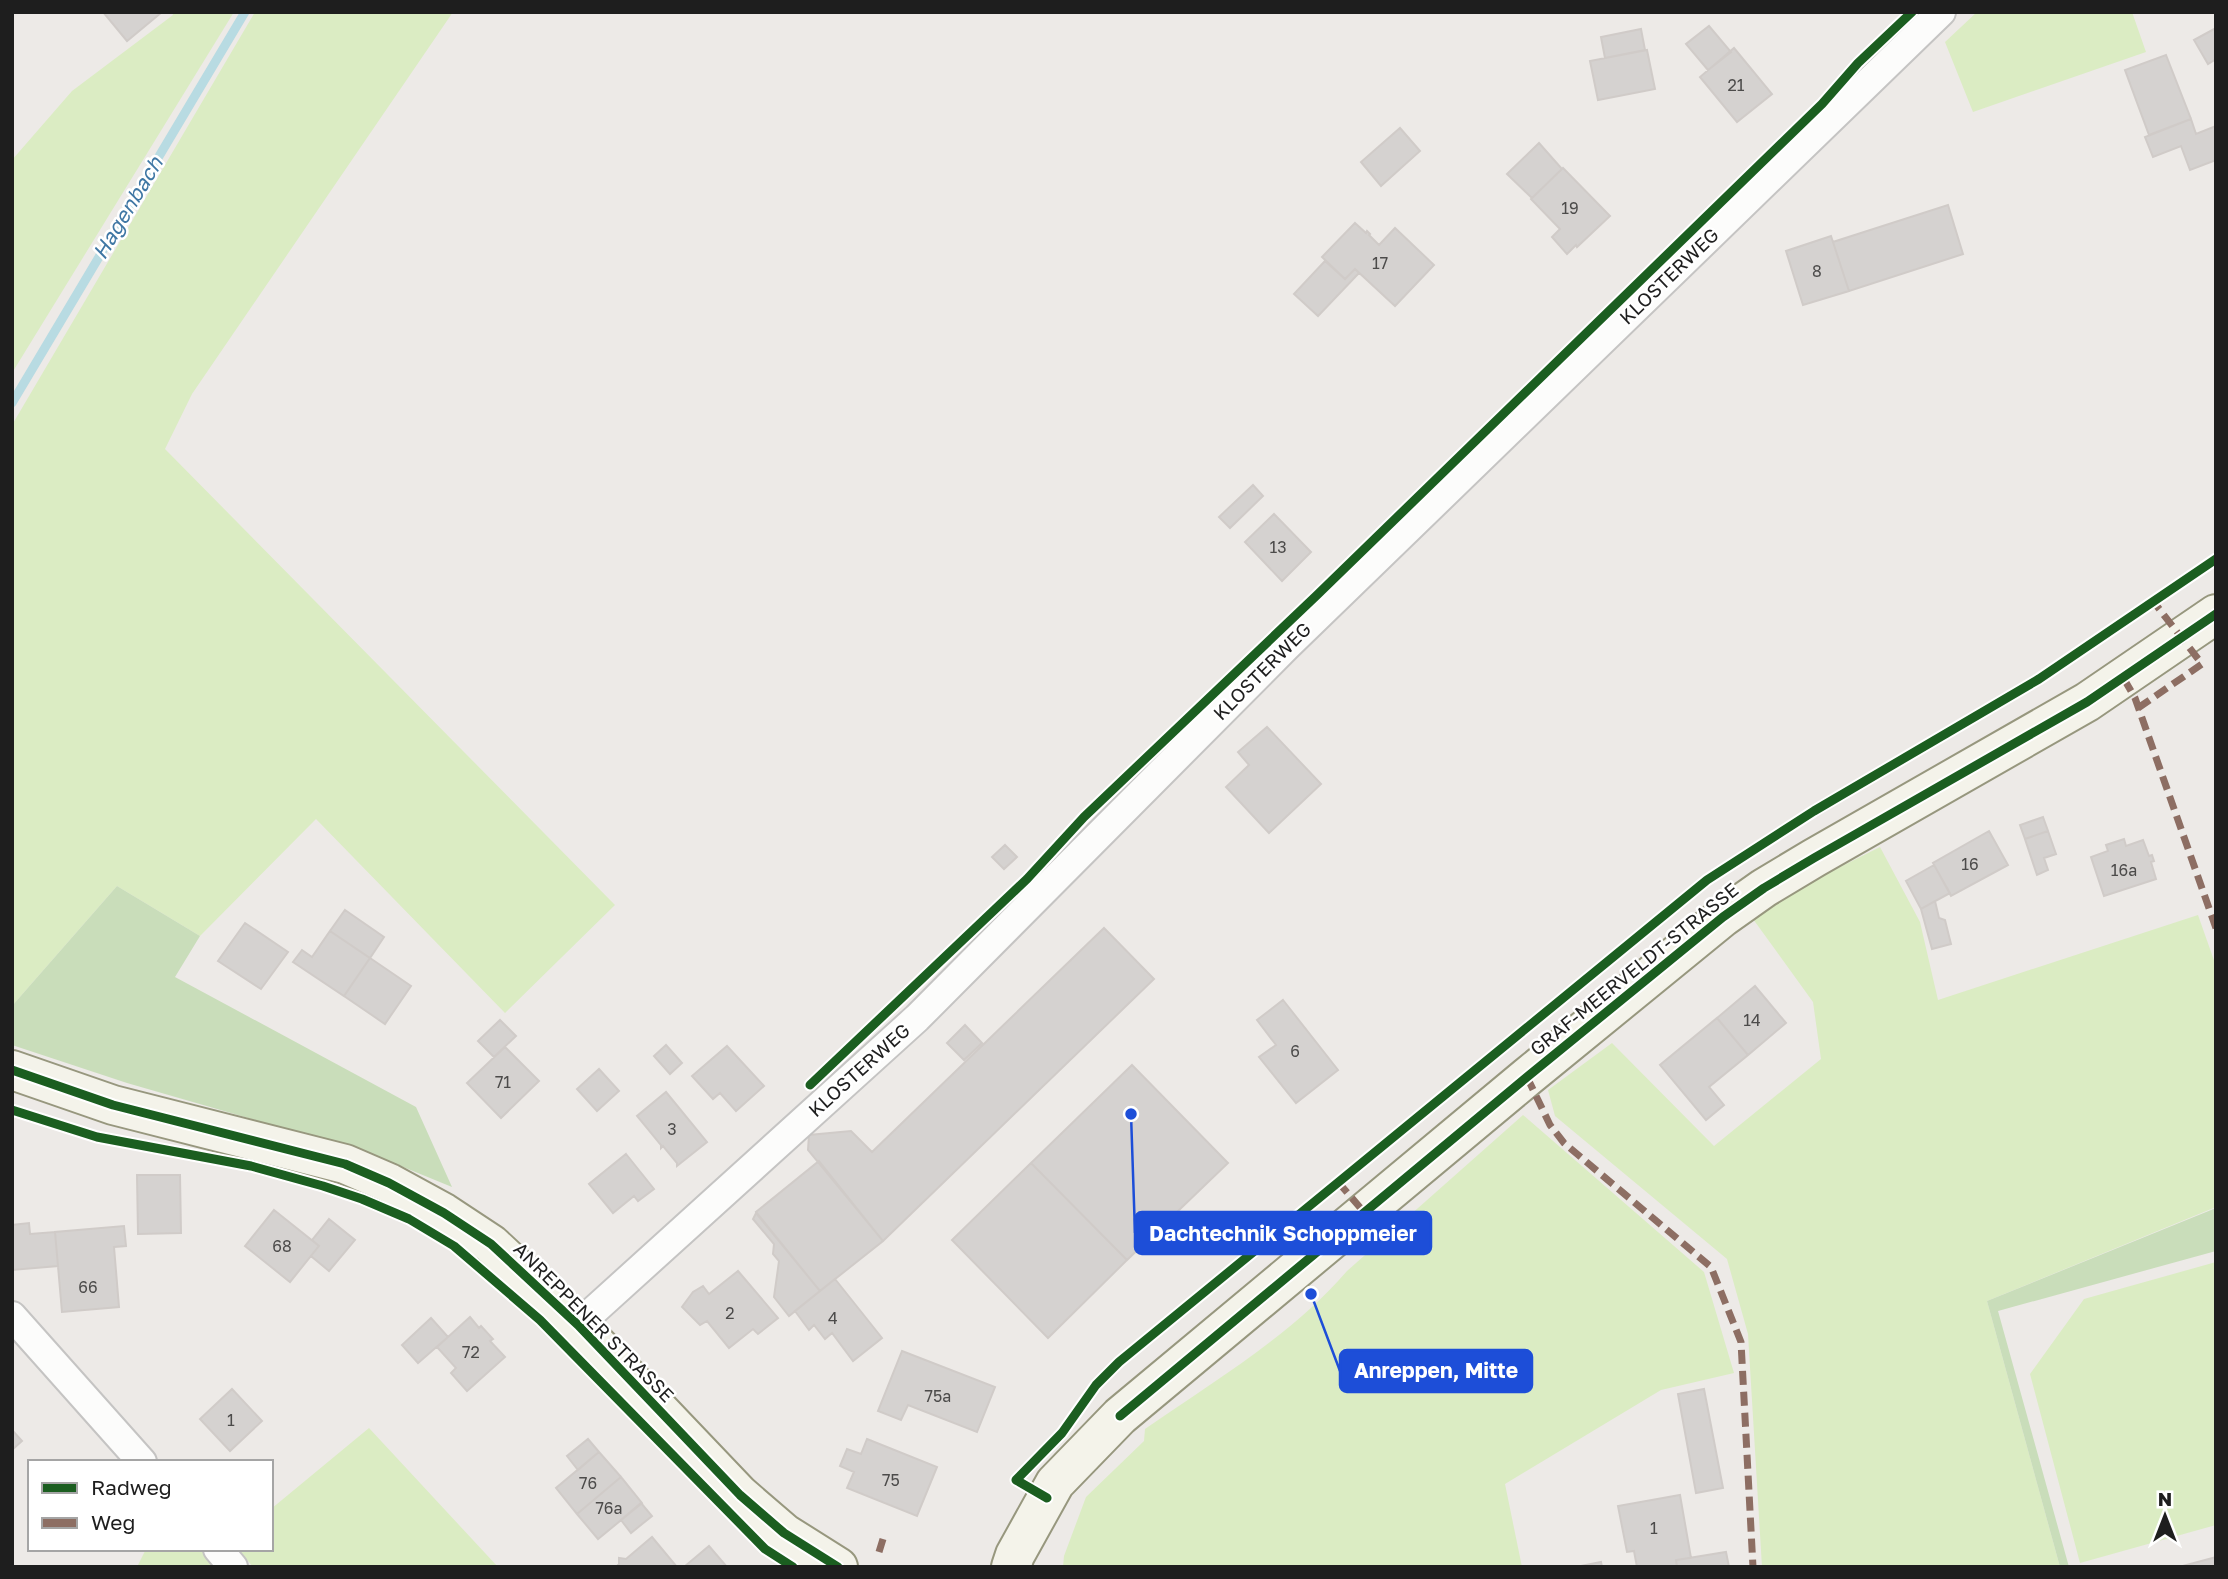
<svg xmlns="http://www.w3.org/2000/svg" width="2228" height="1579" font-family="'Golos Text',sans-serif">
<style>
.grass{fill:#dbecc3}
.forest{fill:#c9ddba}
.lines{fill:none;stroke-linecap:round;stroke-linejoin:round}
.stream{stroke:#b8dbe2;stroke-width:9}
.building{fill:#d5d2d0;stroke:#d0cbc8;stroke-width:2}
.street-casing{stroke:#c5c4c3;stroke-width:32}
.secondary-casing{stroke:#97977e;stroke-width:42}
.street{stroke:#fcfcfb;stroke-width:28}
.secondary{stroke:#f4f3ea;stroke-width:38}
.quiet{stroke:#8d6e63;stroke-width:7;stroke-dasharray:14 7;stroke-linecap:butt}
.cycleway-casing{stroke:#fff;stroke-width:13}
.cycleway{stroke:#1b5e20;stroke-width:9}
.labels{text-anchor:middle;stroke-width:5;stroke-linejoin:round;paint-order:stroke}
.number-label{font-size:16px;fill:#4c4b4a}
.street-label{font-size:19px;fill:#1e1e1e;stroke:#fff}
.water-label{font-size:21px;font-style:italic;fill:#3f77a4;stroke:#fff}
.leader{fill:none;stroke:#1d4ed8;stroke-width:2.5}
.callout-dot{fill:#1d4ed8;stroke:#fff;stroke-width:2.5}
.callout{fill:#1d4ed8;stroke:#1d4ed8;stroke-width:2.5}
.callout-label{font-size:21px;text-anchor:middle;font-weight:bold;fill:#fff}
</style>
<rect width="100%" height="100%" fill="#edeae7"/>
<path class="grass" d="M 172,12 L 234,12 L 12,373 L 12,160 L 72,91 L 173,15 Z
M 255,12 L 453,12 L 192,394 L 165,449 L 615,905 L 505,1013 L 316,819 L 200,936 L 117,886 L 12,1006 L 12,425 Z
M 1977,12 L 2132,12 L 2146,52 L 1973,112 L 1945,42 Z
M 1880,847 L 1920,922 L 1938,1000 L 2198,915 L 2216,966 L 2216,1207 L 1987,1301 L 2060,1567 L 1762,1567 L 1748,1334 L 1727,1259 L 1555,1116 L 1548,1090 L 1612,1043 L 1714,1146 L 1821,1059 L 1813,1002 L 1753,919 L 1822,876 Z
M 1523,1115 L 1704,1272 L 1734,1373 L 1661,1390 L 1505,1484 L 1522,1567 L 1063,1567 L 1064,1556 L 1086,1497 L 1144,1441 L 1145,1429 C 1214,1381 1291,1336 1347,1271 Z
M 2216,1262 L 2216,1525 L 2080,1563 L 2030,1374 L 2084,1299 Z
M 369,1428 L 498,1567 L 253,1567 L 238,1549 L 271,1549 L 271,1509 Z
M 146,1549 L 203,1549 L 218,1567 L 137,1567 Z"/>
<path class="forest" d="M 117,886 L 200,936 L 175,977 L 416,1107 L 452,1187 L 369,1153 L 127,1083 L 12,1045 L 12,1006 Z
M 2216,1208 L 2216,1251 L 1998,1311 L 2069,1567 L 2060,1567 L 1987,1301 Z"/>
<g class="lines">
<path class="stream" d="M 12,403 L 245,12"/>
</g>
<path class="building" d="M 103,12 L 162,12 L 127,41 Z
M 1709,26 L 1731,52 L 1708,70 L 1686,44 Z
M 2216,28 L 2216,59 L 2208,64 L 2194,40 Z
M 1641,29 L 1645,50 L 1605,58 L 1601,37 Z
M 1734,48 L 1772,94 L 1737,122 L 1700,77 Z
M 1647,50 L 1655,89 L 1598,100 L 1590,61 Z
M 2166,55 L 2191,119 L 2149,135 L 2125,70 Z
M 2191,119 L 2196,134 L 2216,126 L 2216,160 L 2190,170 L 2181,146 L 2153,157 L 2145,137 Z
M 1400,128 L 1420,151 L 1381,186 L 1361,162 Z
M 1539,143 L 1562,169 L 1532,198 L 1507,174 Z
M 1563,168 L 1610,216 L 1577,247 L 1576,245 L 1567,254 L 1552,237 L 1560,229 L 1531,199 Z
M 1948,205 L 1963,254 L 1849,291 L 1833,242 Z
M 1355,223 L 1366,233 L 1367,231 L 1370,234 L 1369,235 L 1379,245 L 1395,228 L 1434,265 L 1395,306 L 1355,269 L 1345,279 L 1322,257 Z
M 1831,236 L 1849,291 L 1803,305 L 1786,251 Z
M 1325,261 L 1345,279 L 1355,269 L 1359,273 L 1318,316 L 1294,294 Z
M 1253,485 L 1263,496 L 1230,528 L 1219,517 Z
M 1274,514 L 1311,552 L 1282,581 L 1245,542 Z
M 1267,727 L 1321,784 L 1269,833 L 1226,787 L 1249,765 L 1238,752 Z
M 2043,817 L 2048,831 L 2025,839 L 2020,825 Z
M 1989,831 L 2008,865 L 1951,896 L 1933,863 Z
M 2048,831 L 2056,854 L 2044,858 L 2048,870 L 2037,875 L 2025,839 Z
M 2124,839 L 2126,846 L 2143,840 L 2149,856 L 2152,855 L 2154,861 L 2151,862 L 2156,879 L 2104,896 L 2091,857 L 2108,851 L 2106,845 Z
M 1005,845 L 1017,857 L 1004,869 L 992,857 Z
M 1934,865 L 1950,893 L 1921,909 L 1906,881 Z
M 1935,901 L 1939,918 L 1945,920 L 1951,944 L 1932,949 L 1921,909 Z
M 345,910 L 384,937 L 370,958 L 330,931 Z
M 245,923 L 288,952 L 261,989 L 218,961 Z
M 1104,928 L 1154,979 L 883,1241 L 808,1150 L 809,1135 L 851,1131 L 872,1152 Z
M 330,931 L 370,958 L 344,996 L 293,962 L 302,950 L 312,957 Z
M 370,958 L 411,986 L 385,1024 L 344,996 Z
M 1755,986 L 1786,1023 L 1748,1055 L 1717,1018 Z
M 1283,1000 L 1338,1070 L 1296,1103 L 1259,1057 L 1276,1045 L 1257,1020 Z
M 1717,1018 L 1748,1055 L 1709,1087 L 1724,1105 L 1706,1120 L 1660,1065 Z
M 500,1020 L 516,1036 L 494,1057 L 478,1041 Z
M 965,1025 L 982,1043 L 964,1060 L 947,1043 Z
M 666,1045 L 682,1063 L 670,1074 L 654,1056 Z
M 727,1046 L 764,1086 L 736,1111 L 720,1093 L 713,1099 L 692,1076 Z
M 505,1047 L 539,1081 L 501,1118 L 467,1083 Z
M 1132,1065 L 1228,1163 L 1127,1260 L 1031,1163 Z
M 599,1069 L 619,1091 L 597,1111 L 577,1089 Z
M 666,1092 L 707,1142 L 677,1166 L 677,1163 L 663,1146 L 661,1148 L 661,1145 L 637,1116 Z
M 626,1154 L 654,1189 L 638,1201 L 634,1196 L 613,1213 L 589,1184 Z
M 819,1161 L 883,1241 L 820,1291 L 756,1212 Z
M 1031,1163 L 1127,1260 L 1048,1338 L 952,1240 Z
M 137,1175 L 180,1175 L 181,1233 L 138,1234 Z
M 274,1210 L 319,1246 L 290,1282 L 245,1246 Z
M 756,1213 L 820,1291 L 789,1316 L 774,1297 L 779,1261 L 773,1254 L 774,1244 L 753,1219 Z
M 329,1219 L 355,1240 L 329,1271 L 311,1256 L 319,1246 L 312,1240 Z
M 29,1223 L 30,1234 L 55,1232 L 58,1266 L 12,1270 L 12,1225 Z
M 124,1226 L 126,1246 L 114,1247 L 119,1307 L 62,1312 L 55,1232 Z
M 738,1271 L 778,1318 L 758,1334 L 753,1329 L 729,1348 L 707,1321 L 700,1325 L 682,1307 L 693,1292 L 703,1286 L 709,1294 Z
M 835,1279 L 882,1338 L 853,1361 L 832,1333 L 825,1339 L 814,1325 L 809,1330 L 795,1311 Z
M 470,1317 L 479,1328 L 481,1326 L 493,1339 L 490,1341 L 505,1357 L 467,1391 L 451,1373 L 456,1368 L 437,1347 Z
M 431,1318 L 448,1337 L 418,1363 L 402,1345 Z
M 902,1351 L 995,1387 L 977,1432 L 908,1405 L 901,1420 L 878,1411 Z
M 232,1389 L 262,1421 L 230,1451 L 200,1419 Z
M 1704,1389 L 1723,1488 L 1696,1493 L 1678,1394 Z
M 12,1430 L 22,1441 L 12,1450 Z
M 588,1439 L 599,1452 L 578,1470 L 567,1456 Z
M 867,1439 L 937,1467 L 917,1516 L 847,1488 L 854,1472 L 840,1466 L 847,1449 L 861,1454 Z
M 599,1452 L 621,1477 L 577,1514 L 556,1488 Z
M 621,1477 L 642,1503 L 598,1539 L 577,1514 Z
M 1680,1495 L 1691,1558 L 1676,1560 L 1677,1567 L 1637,1567 L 1634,1551 L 1627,1552 L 1618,1506 Z
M 641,1503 L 652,1516 L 631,1533 L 621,1520 Z
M 652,1537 L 677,1567 L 616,1567 L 619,1564 L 619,1558 L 626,1559 Z
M 709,1546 L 727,1567 L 684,1567 Z
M 1726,1552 L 1729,1567 L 1677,1567 L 1676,1560 Z
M 2216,1557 L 2216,1567 L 2179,1567 Z
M 1601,1562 L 1602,1567 L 1576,1567 Z"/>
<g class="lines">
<g class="street-casing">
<path id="street" d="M 12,1316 L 142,1462
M 578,1325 L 917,1018 L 1286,647 L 1941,12
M 218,1549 L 233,1567"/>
</g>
<g class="secondary-casing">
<path id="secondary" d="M 12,1070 L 113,1105 L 345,1164 L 389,1183 L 444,1213 L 491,1244 L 578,1325 L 740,1495 L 784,1533 L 838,1567
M 1011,1567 L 1015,1555 L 1055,1483 L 1120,1416 L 1527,1077 L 1723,917 L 1764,888 L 1814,858 L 2087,702 L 2216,614"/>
</g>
<use href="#street" class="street"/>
<use href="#secondary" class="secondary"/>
<path class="quiet" d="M 2124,679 L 2135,698 L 2216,928
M 2138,708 L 2202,664 L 2153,601
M 1527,1077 L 1550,1125 L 1564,1143 L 1711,1267 L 1741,1342 L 1753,1567
M 1338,1182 L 1364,1212
M 879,1552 L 883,1539"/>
<g class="cycleway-casing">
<path id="cycleway" d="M 12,1070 L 113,1105 L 345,1164 L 389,1183 L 444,1213 L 491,1244 L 578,1325 L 740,1495 L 784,1533 L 838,1567
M 810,1085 L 1027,879 L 1084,817 L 1316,596 L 1822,104 L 1858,63 L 1912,12
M 12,1110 L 97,1137 L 251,1166 L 323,1186 L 362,1199 L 409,1219 L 454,1246 L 540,1320 L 765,1549 L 793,1567
M 1120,1416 L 1527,1077 L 1723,917 L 1764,888 L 1814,858 L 2087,702 L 2216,614
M 1047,1498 L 1016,1480 L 1062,1433 L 1096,1385 L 1119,1362 L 1707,880 L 1814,811 L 2039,679 L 2216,559"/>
</g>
<use href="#cycleway" class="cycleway"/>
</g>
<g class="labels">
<g class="number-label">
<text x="1736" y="91">21</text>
<text x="1570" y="214">19</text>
<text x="1380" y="269">17</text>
<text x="1817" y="277">8</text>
<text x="1278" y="553">13</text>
<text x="1970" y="870">16</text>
<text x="2124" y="876">16a</text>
<text x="1752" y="1026">14</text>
<text x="1295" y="1057">6</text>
<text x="503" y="1088">71</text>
<text x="672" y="1135">3</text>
<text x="282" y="1252">68</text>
<text x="88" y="1293">66</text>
<text x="730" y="1319">2</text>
<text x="833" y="1324">4</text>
<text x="471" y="1358">72</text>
<text x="938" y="1402">75a</text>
<text x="231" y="1426">1</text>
<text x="891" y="1486">75</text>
<text x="588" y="1489">76</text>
<text x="609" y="1514">76a</text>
<text x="1654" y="1534">1</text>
</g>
<g class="street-label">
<text transform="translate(1669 276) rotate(-44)" y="7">KLOSTERWEG</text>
<text transform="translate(1262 671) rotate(-45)" y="7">KLOSTERWEG</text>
<text transform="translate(1634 969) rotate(-39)" y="7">GRAF-MEERVELDT-STRASSE</text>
<text transform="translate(859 1070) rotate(-42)" y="7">KLOSTERWEG</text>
<text transform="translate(594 1322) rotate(45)" y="7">ANREPPENER STRASSE</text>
</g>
<g class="water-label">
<text transform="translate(128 208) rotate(-59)" y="7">Hagenbach</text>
</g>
</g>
<path class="leader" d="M1131 1114L1135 1233M1311 1294L1340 1371"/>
<g class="callout-dot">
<circle cx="1131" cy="1114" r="7"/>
<circle cx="1311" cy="1294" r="7"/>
</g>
<g class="callout">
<rect x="1135" y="1212" width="296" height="42" rx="7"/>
<rect x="1340" y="1350" width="192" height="42" rx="7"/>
</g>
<g class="callout-label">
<text x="1283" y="1241">Dachtechnik Schoppmeier</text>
<text x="1436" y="1378">Anreppen, Mitte</text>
</g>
<rect width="2228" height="1579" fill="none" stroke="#1e1e1e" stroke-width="28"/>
<rect x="28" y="1460" width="245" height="91" fill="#ffffff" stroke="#a5a5a5" stroke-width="2"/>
<rect x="42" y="1483" width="35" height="10" fill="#1b5e20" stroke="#a5a5a5" stroke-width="2"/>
<text x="91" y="1495" font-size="21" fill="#1e1e1e">Radweg</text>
<rect x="42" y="1518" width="35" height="10" fill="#8d6e63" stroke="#a5a5a5" stroke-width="2"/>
<text x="91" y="1530" font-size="21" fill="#1e1e1e">Weg</text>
<g transform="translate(2165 1516)" stroke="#ffffff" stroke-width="5" paint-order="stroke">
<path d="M0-5L12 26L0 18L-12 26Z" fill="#1e1e1e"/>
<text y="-10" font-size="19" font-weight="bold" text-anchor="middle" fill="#1e1e1e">N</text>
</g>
</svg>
